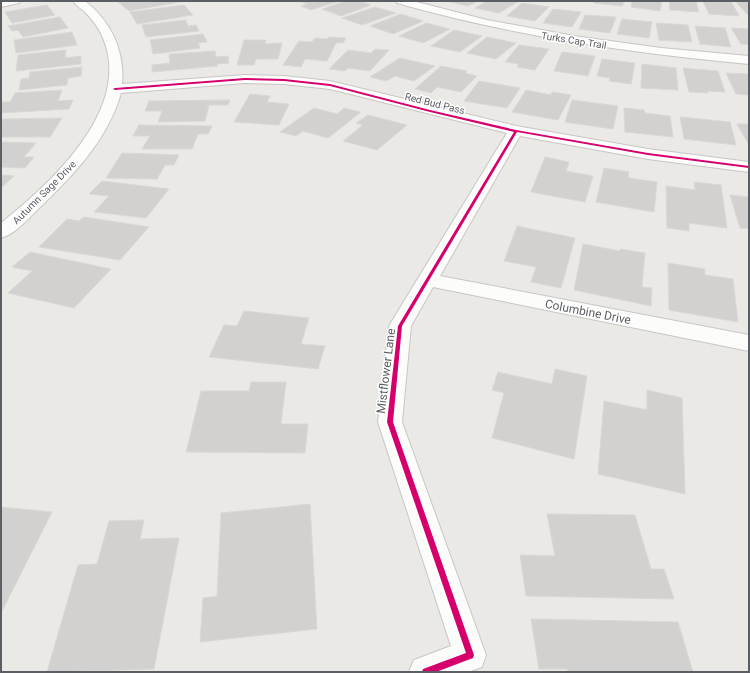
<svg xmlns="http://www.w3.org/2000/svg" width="750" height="673" font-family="Roboto,sans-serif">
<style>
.building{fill:#d2d1cf;stroke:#dad8d4}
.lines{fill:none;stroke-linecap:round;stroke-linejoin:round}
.street-casing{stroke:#c7c6c6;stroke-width:2}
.street{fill:#fcfcfb;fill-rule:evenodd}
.cycleway-casing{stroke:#fff;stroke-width:3}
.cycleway{fill:#d6006c;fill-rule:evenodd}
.labels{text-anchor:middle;stroke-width:3;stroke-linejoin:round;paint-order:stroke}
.far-street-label{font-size:10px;fill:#5b5f63;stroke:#fff}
.street-label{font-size:12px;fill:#5b5f63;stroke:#fff}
</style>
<rect width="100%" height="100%" fill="#ebe9e5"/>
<path class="building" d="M 117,1 L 180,1 L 180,2 L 129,11 Z
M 300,1 L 339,1 L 311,10 L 301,6 L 307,4 Z
M 346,1 L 359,1 L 371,5 L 341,16 L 322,9 Z
M 446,1 L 478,1 L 468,6 Z
M 487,1 L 519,1 L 499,13 L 475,8 Z
M 595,1 L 625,1 L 622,6 L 594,3 Z
M 632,1 L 662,1 L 660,11 L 631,7 Z
M 669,1 L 696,1 L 699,12 L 670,10 Z
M 703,1 L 731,1 L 739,16 L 709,14 Z
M 735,1 L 749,1 L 749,16 Z
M 522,3 L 549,7 L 535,21 L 507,16 Z
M 47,5 L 55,15 L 12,23 L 5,12 Z
M 184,5 L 193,15 L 137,24 L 130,12 Z
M 375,7 L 396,13 L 362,25 L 342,18 Z
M 553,9 L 581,12 L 572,27 L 543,23 Z
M 401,14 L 423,21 L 393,34 L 370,26 Z
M 585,15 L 616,17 L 610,33 L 579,29 Z
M 60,17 L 68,28 L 23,37 L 18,30 L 12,31 L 8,26 Z
M 622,19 L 652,22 L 649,38 L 617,34 Z
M 186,20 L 188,26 L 196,25 L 199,31 L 146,37 L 142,25 Z
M 426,23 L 450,29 L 423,43 L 399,36 Z
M 656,23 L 688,25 L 692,42 L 659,40 Z
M 695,26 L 725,28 L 731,47 L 700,44 Z
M 731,28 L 749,29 L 749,45 L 741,44 Z
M 454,30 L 482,36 L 460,52 L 431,46 Z
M 72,32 L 77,45 L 16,53 L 14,40 Z
M 203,34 L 207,42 L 198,43 L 200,48 L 153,54 L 150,40 Z
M 329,37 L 346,38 L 343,43 L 336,43 L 327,61 L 305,59 L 301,67 L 283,65 L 299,41 L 312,42 L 315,38 L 327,39 Z
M 487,37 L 516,43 L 496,59 L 467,53 Z
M 244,40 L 266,40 L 265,44 L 282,43 L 278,59 L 256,59 L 254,65 L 237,65 Z
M 519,45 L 549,49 L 535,70 L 517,67 L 519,64 L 505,62 Z
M 375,49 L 389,50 L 370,71 L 348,68 L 345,71 L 329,69 L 348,50 L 371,53 Z
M 66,50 L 65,58 L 81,56 L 81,64 L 16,71 L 18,55 Z
M 215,51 L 216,57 L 228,56 L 229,63 L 217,64 L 218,66 L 152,72 L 152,65 L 170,63 L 169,54 Z
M 562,52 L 595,56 L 588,76 L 554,71 Z
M 400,58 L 435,66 L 414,81 L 395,76 L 386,81 L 370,77 Z
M 602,59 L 635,63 L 631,84 L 609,81 L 610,78 L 597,76 Z
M 642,64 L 676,68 L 678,90 L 641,88 Z
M 441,66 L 467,71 L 465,73 L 477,76 L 461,92 L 437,87 L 431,93 L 415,89 Z
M 82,67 L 81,76 L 68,78 L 67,85 L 19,90 L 21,79 L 29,78 L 30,72 Z
M 683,68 L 718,71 L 725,92 L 707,91 L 708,93 L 689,92 Z
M 726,73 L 749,74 L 749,95 L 736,94 Z
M 479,81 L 520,88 L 507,108 L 464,101 Z
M 62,90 L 58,101 L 73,100 L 69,109 L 1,113 L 2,102 L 10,102 L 15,93 Z
M 526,90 L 551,95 L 552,92 L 571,95 L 558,120 L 512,112 Z
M 250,94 L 270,96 L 267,102 L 289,104 L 279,125 L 234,122 Z
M 230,100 L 228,105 L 209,105 L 205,121 L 158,122 L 162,111 L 145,111 L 149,101 Z
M 572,100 L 618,106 L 613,129 L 565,122 Z
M 314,108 L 337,114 L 344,108 L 361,112 L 328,138 L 303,131 L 296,136 L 280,132 Z
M 624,108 L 644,110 L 645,113 L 670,116 L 673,137 L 625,132 Z
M 368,115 L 407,125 L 377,150 L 343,141 L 363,125 L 356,123 Z
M 680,117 L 730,122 L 736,145 L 684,139 Z
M 62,118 L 50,137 L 1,137 L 2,119 Z
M 737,124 L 749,124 L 749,145 Z
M 139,125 L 212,126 L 208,134 L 198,134 L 192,149 L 142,149 L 150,136 L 133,136 Z
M 1,142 L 36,143 L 24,157 L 34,157 L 25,168 L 1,167 Z
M 122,153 L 179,155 L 174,165 L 165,165 L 157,179 L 106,178 Z
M 545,157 L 569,162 L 566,171 L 593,176 L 585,202 L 531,192 Z
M 604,168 L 629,172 L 628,178 L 657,182 L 654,212 L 596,202 Z
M 1,175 L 14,176 L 1,188 Z
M 102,181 L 169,189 L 146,218 L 94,212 L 109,196 L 89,194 Z
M 694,182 L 721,185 L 727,228 L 689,223 L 689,231 L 667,228 L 666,186 L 695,190 Z
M 730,195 L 749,197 L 749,229 L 740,228 Z
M 84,217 L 149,227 L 120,260 L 39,247 L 67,219 L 79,221 Z
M 517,226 L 575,238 L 561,288 L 531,282 L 536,267 L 504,261 Z
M 583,244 L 620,251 L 620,249 L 645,253 L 642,287 L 652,288 L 651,306 L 574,290 Z
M 30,252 L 111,269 L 74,308 L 8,293 L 32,271 L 12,267 Z
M 668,263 L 705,269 L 705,275 L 733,279 L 738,322 L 669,310 Z
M 244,311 L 309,318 L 301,344 L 325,346 L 318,369 L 209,357 L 224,325 L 237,326 Z
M 555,369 L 587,376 L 574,459 L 492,438 L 504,393 L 492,390 L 498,372 L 552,384 Z
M 251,382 L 286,382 L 281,424 L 308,424 L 305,453 L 186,452 L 201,391 L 249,391 Z
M 647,390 L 682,398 L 685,494 L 598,474 L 604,401 L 647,410 Z
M 310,504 L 317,629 L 200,642 L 203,598 L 217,596 L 221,513 Z
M 1,507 L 52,512 L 1,613 Z
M 547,514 L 635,515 L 651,569 L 664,569 L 674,599 L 526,596 L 520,555 L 555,556 Z
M 144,520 L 140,539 L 179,538 L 154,669 L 47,672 L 78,565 L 97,564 L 109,521 Z
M 531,619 L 678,622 L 693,672 L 568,672 L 567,669 L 539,669 Z"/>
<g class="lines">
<g class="street-casing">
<path id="street" d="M 1,1 L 20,1 L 19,3 L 1,7 Z
M 73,1 L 85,1 C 111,21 125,51 122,84 L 245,75 L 284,76 L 330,81 L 516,126 L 648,149 L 749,162 L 749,172 L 648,159 L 520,136 L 440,276 L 749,335 L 749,351 L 433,287 L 411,326 L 402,422 L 486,655 L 482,667 L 468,672 L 409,672 L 414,660 L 451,646 L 378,422 L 389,326 L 507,133 L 330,89 L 284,84 L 245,83 L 121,93 C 108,140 71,178 37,210 C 27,220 15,234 1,238 L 1,223 C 50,184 133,109 103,38 C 99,28 92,19 84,11 C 80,8 76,5 73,1 Z
M 396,1 L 413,1 L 487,20 L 574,36 L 661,48 L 749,56 L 749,64 C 630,53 513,36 397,3 Z"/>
</g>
<use href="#street" class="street"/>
<g class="cycleway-casing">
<path id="cycleway" d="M 245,78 L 284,79 L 330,84 L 430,110 L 516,130 L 648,153 L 749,166 L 749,168 L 648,155 L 517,132 L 402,326 L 393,422 L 474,655 L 473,658 L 436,672 L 422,672 L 423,669 L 466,653 L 387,422 L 398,326 L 514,132 L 430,112 L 330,86 L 284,81 L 245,80 L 115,90 L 113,89 L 115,88 Z"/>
</g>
<use href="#cycleway" class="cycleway"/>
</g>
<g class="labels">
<g class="far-street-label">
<text transform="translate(574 40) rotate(9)" y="4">Turks Cap Trail</text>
<text transform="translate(435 103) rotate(14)" y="4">Red Bud Pass</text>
<text transform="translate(44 192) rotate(-45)" y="4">Autumn Sage Drive</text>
</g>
<g class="street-label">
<text transform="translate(588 312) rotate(11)" y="4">Columbine Drive</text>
<text transform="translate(386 371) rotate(-83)" y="4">Mistflower Lane</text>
</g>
</g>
<rect width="750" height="673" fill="none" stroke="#5b5f63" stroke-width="4"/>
</svg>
